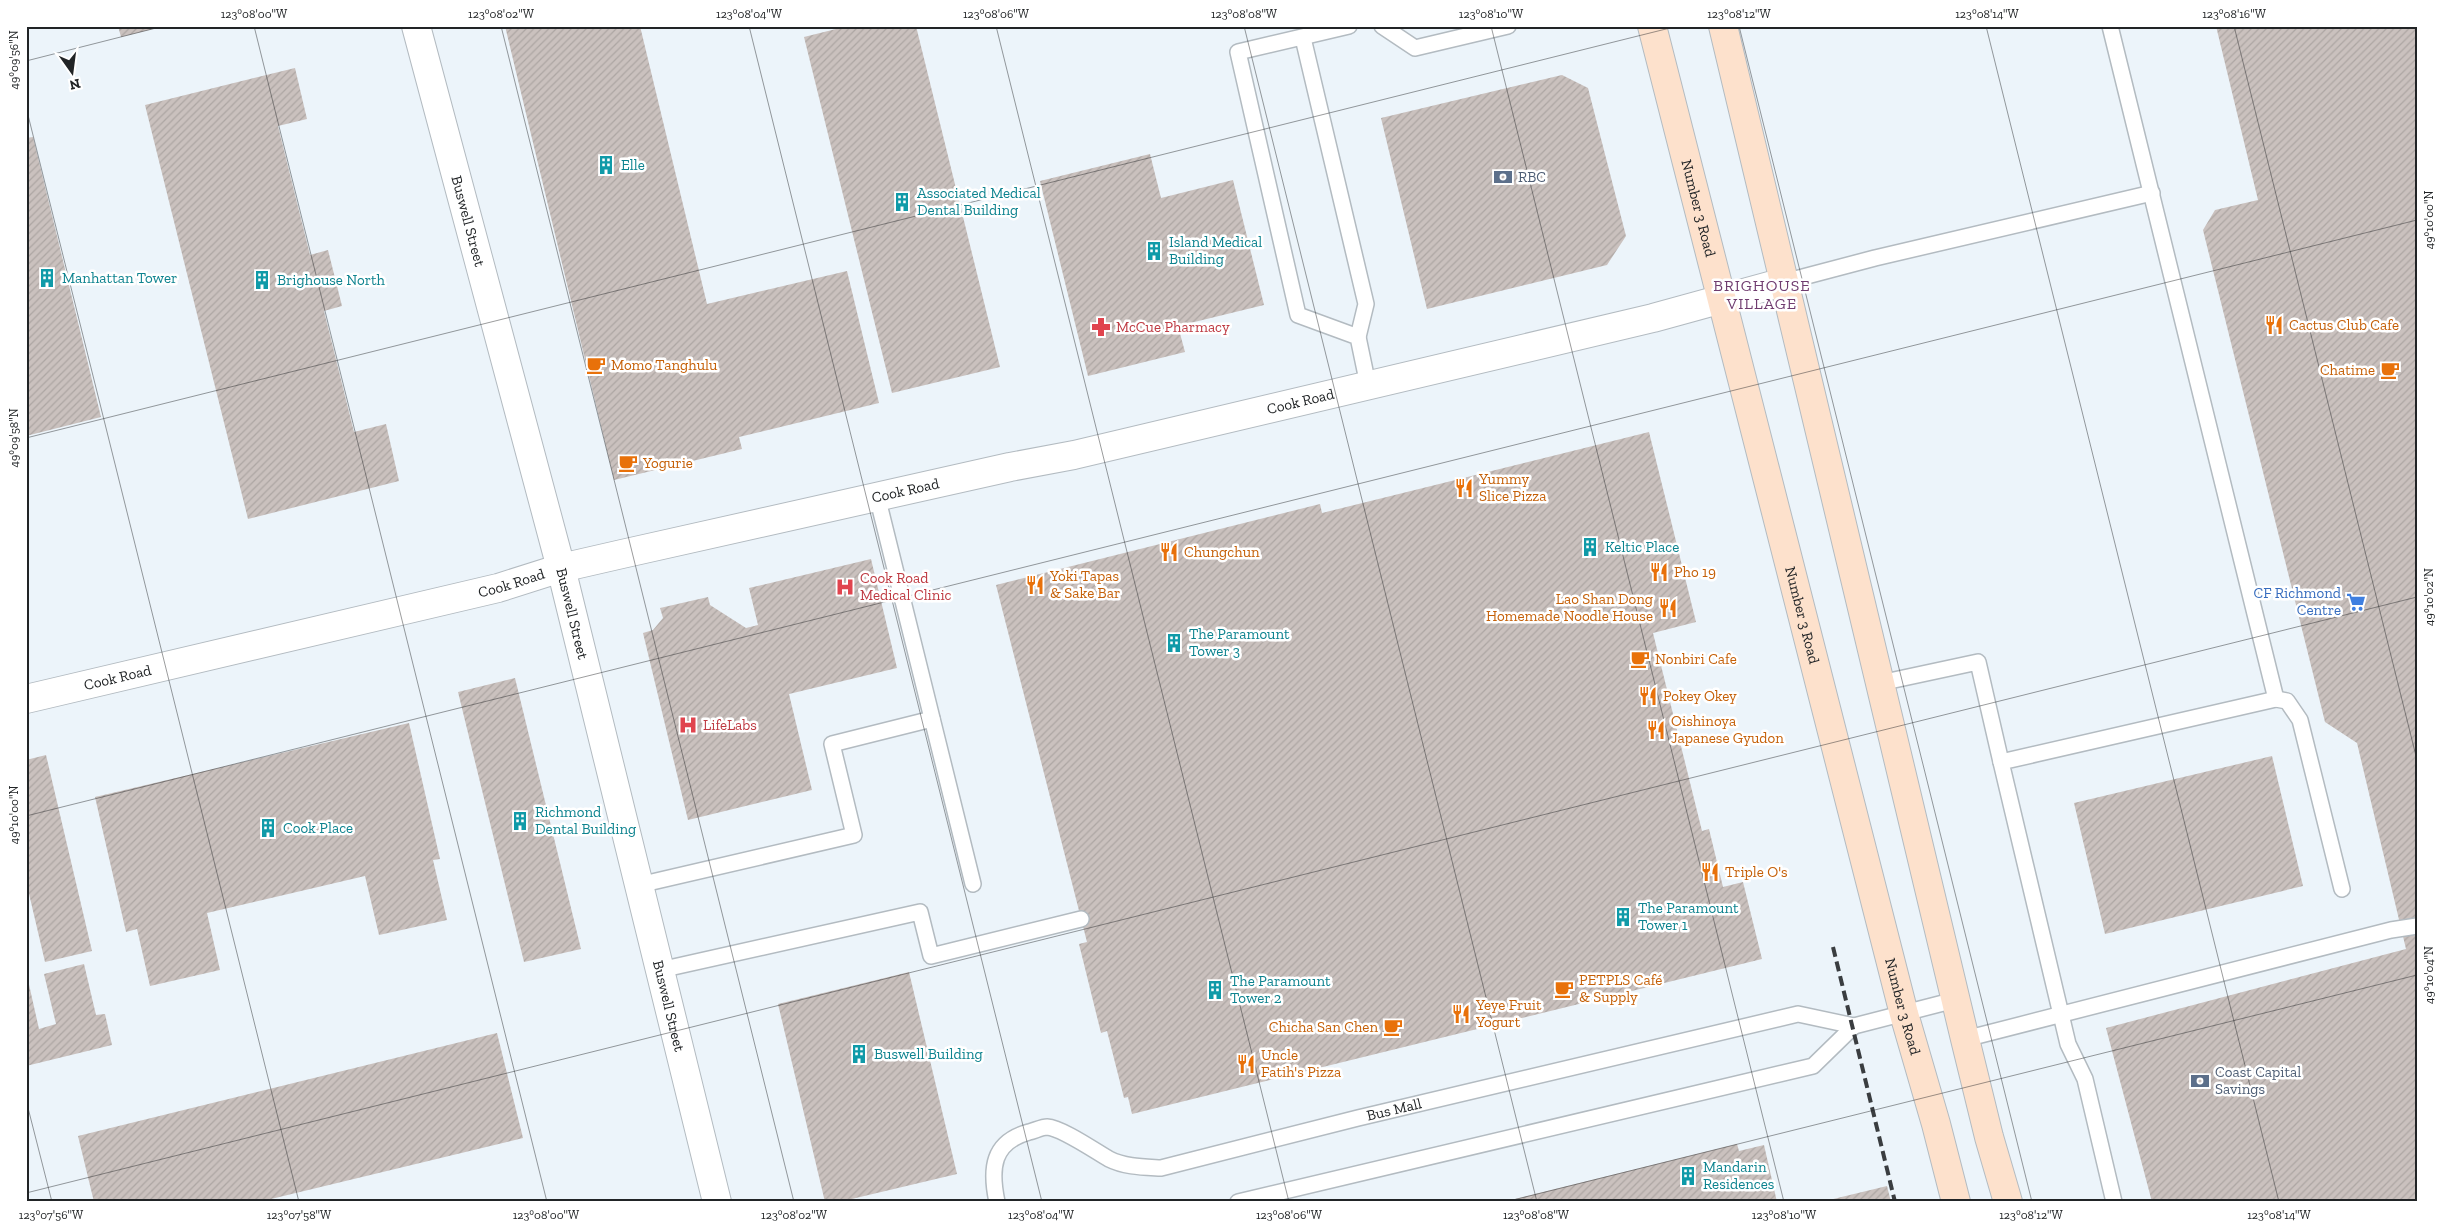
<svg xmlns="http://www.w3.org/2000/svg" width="2443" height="1228" font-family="'Zilla Slab',serif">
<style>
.building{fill:url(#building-hatch)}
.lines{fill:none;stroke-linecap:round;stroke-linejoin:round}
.service-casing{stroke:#b3bbc1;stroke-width:18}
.minor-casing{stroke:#b3bbc1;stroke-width:30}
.tertiary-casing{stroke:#b3bbc1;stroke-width:30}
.secondary-casing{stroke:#b3bbc1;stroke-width:30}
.service{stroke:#fff;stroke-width:15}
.minor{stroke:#fff;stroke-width:28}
.tertiary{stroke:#fff;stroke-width:28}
.secondary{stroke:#fde1cc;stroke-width:28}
.rail{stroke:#3a3d40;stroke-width:4;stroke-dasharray:10 5;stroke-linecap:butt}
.ticks{fill:none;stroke:#212426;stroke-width:1;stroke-opacity:0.45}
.labels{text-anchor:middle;stroke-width:5;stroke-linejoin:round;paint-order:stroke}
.culture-label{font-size:15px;fill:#0d838f;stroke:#fff;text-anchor:start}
.service-label{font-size:15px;fill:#4e5e75;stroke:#fff;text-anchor:start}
.street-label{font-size:15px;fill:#212426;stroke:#fff}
.food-label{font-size:15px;fill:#c56008;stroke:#fff;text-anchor:start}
.health-label{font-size:15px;fill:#be3a42;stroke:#fff;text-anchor:start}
.shop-label{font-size:15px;fill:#366cbe;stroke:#fff;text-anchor:end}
.neighbourhood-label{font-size:16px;letter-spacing:1px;fill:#6f3c6f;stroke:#fff}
.neatline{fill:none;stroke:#212426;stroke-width:2}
.ticks-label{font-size:12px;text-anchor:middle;fill:#212426}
</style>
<defs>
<pattern id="building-hatch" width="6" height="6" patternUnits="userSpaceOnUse" patternTransform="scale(1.25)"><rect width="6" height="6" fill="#cac1be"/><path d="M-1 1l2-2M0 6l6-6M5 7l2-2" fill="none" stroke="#ada6a3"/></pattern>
</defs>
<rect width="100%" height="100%" fill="#ecf4fa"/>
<path class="building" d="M 118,26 L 161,26 L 161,27 L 121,37 Z
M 505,26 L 640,26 L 707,304 L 847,271 L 879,403 L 739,437 L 742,449 L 614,480 Z
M 848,26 L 916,26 L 1000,367 L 892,393 L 804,37 Z
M 2216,26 L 2417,26 L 2417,1202 L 2152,1202 L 2106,1028 L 2406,949 L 2357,743 L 2325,722 L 2203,230 L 2215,210 L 2258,200 Z
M 295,68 L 307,119 L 278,126 L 310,255 L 328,250 L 342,306 L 324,311 L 354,432 L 386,424 L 399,481 L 248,519 L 145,105 Z
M 1562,75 L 1588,88 L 1626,236 L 1607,265 L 1427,309 L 1381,118 Z
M 33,137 L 101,417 L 26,436 L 26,138 Z
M 1150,154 L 1161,198 L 1233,180 L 1264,305 L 1178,326 L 1185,352 L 1088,376 L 1040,181 Z
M 1649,432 L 1696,622 L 1653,633 L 1702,831 L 1709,829 L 1723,887 L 1743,882 L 1762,959 L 1132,1114 L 1128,1097 L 1124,1098 L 1107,1031 L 1101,1033 L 1079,944 L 1087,942 L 996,585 L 1320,504 L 1322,513 Z
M 871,559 L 897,668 L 789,694 L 812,790 L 688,820 L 643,633 L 653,630 L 663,618 L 660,608 L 708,597 L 710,605 L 746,628 L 758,625 L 749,588 Z
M 515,678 L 581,949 L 524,962 L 458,692 Z
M 409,723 L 440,859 L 433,860 L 447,920 L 379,935 L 365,876 L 207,913 L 220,970 L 150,986 L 137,929 L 126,932 L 95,797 Z
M 46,755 L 92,951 L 45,962 L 26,881 L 26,760 Z
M 2272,756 L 2303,886 L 2105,934 L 2074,803 Z
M 84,964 L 96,1015 L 105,1014 L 112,1045 L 26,1066 L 26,980 L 28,980 L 39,1029 L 56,1024 L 44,974 Z
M 909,972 L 957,1174 L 839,1202 L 825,1202 L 778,1004 Z
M 497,1033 L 523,1138 L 271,1199 L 271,1202 L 94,1202 L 78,1136 Z
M 1737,1144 L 1739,1151 L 1764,1145 L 1777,1202 L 1503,1202 Z
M 1887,1186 L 1891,1202 L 1825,1202 L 1825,1201 Z"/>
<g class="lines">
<g class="service-casing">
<g id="service">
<path d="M 1349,26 L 1238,52 L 1298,315 L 1358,337 L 1368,385"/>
<path d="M 1382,26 L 1415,48 L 1508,26"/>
<path d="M 2110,26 L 2276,699 L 2001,762 L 2068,1044 L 2085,1079 L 2114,1202"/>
<path d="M 1303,38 L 1366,304 L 1358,337"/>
<path d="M 1784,282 L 1875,258 L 2152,193"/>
<path d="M 877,496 L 973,884"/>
<path d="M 1880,683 L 1978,662 L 2001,762"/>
<path d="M 2276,699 L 2287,701 L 2300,720 L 2342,889"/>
<path d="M 639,885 L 854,835 L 832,744 L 932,719"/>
<path d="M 660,970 L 920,912 L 931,956 L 1081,919"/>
<path d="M 1965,1039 L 2391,930 L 2417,926"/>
<path id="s1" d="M 997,1202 C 990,1169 992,1142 1029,1132 C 1034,1131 1042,1127 1047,1127 C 1062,1128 1095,1151 1109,1159 C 1125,1167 1143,1167 1161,1168 L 1358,1118 L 1798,1014 L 1854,1026 L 1955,1000"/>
<path d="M 1238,1202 L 1813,1066 L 1854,1026"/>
</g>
</g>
<g class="minor-casing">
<g id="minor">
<path id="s2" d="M 416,26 L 561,568 L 717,1202"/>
</g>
</g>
<g class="tertiary-casing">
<g id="tertiary">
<path id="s3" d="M 26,699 L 498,588 L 561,568 L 622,554 L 1010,467 L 1074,455 L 1653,318 L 1784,282"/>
</g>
</g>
<g class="secondary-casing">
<g id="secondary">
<path id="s4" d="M 1652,26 L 1904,1014 L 1936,1124 L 1956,1202"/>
<path d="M 1723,26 L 1965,1039 L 1989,1137 L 2008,1202"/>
</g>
</g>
<use href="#service" class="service"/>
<use href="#minor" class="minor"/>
<use href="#tertiary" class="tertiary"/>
<use href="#secondary" class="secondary"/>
<path class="rail" d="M 1833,947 L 1895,1202"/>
</g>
<path class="ticks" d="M 254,26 L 547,1202M 501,26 L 794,1202M 749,26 L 1042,1202M 996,26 L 1289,1202M 1244,26 L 1537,1202M 1491,26 L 1784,1202M 1739,26 L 2032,1202M 1986,26 L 2279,1202M 2234,26 L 2417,760M 26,61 L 164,26M 26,107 L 299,1202M 26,438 L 1678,26M 26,816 L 2417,220M 26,1100 L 52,1202M 26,1193 L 2417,597M 1505,1202 L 2417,975"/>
<defs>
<g id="building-bare" transform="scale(1.5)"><path d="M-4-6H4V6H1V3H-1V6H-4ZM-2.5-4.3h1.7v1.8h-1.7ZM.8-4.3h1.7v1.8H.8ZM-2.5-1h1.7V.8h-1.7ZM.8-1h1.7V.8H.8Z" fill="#0f9aa8" stroke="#fff" stroke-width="2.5" paint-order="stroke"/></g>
<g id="bank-bare" transform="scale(1.5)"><path d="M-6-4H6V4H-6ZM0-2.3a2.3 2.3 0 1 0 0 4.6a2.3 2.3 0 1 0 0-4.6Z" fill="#5c6f8a" stroke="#fff" stroke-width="2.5" paint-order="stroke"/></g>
<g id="restaurant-bare" transform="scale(1.5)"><path d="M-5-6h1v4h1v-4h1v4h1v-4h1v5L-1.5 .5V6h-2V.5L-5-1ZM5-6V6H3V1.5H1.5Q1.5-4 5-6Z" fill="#e8710a" stroke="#fff" stroke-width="2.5" paint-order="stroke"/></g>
<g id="pharmacy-bare" transform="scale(1.5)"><path d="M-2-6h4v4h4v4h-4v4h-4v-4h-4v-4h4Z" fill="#e0444e" stroke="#fff" stroke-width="2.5" paint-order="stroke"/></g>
<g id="cafe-bare" transform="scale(1.5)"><path d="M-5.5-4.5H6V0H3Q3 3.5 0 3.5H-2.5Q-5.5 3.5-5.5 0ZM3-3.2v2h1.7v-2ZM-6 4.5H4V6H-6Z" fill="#e8710a" stroke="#fff" stroke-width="2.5" paint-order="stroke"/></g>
<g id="hospital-bare" transform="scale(1.5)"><path d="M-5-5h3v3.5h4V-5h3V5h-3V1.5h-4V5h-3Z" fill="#e0444e" stroke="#fff" stroke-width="2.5" paint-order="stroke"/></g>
<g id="supermarket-bare" transform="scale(1.5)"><path d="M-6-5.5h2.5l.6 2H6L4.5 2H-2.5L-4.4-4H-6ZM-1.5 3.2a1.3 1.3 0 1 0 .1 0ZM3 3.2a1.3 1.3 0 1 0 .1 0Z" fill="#3f7fe0" stroke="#fff" stroke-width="2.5" paint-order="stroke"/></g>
</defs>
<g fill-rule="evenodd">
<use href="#building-bare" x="606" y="165"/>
<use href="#bank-bare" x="1503" y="177"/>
<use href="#building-bare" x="902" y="202"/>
<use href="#building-bare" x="1154" y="251"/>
<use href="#building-bare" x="47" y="278"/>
<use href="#building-bare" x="262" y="280"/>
<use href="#restaurant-bare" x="2274" y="325"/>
<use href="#pharmacy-bare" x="1101" y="327"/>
<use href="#cafe-bare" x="596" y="365"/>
<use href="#cafe-bare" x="2390" y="370"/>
<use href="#cafe-bare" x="628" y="463"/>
<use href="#restaurant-bare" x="1464" y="488"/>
<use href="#building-bare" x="1590" y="547"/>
<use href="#restaurant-bare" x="1169" y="552"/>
<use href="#restaurant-bare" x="1659" y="572"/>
<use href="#restaurant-bare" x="1035" y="585"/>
<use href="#hospital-bare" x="845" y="587"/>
<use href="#supermarket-bare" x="2356" y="602"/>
<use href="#restaurant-bare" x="1668" y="608"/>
<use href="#building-bare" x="1174" y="643"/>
<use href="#cafe-bare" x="1640" y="659"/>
<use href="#restaurant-bare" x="1648" y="696"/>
<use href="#hospital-bare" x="688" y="725"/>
<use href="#restaurant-bare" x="1656" y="730"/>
<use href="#building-bare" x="520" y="821"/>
<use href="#building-bare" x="268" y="828"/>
<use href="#restaurant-bare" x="1710" y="872"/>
<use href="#building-bare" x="1623" y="917"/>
<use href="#cafe-bare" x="1564" y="989"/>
<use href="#building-bare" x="1215" y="990"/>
<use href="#restaurant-bare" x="1461" y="1014"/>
<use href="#cafe-bare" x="1393" y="1027"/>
<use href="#building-bare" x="859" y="1054"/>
<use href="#restaurant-bare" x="1246" y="1064"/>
<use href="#bank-bare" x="2200" y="1081"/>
<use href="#building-bare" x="1688" y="1176"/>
</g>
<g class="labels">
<g class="culture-label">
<text x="621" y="170">Elle</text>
<text x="917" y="198">Associated Medical<tspan x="917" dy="17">Dental Building</tspan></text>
<text x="1169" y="247">Island Medical<tspan x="1169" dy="17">Building</tspan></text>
<text x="62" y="283">Manhattan Tower</text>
<text x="277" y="285">Brighouse North</text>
<text x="1605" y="552">Keltic Place</text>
<text x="1189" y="639">The Paramount<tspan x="1189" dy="17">Tower 3</tspan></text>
<text x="535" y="817">Richmond<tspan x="535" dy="17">Dental Building</tspan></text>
<text x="283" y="833">Cook Place</text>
<text x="1638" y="913">The Paramount<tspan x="1638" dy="17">Tower 1</tspan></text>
<text x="1230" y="986">The Paramount<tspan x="1230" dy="17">Tower 2</tspan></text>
<text x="874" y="1059">Buswell Building</text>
<text x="1703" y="1172">Mandarin<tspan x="1703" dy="17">Residences</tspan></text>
</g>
<g class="service-label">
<text x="1518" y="182">RBC</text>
<text x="2215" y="1077">Coast Capital<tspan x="2215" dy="17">Savings</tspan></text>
</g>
<g class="street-label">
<text dy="5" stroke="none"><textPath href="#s4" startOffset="188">Number 3 Road</textPath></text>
<text dy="5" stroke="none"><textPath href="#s2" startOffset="202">Buswell Street</textPath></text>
<text dy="5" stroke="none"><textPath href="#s3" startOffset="1309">Cook Road</textPath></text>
<text dy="5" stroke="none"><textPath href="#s3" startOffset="904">Cook Road</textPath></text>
<text dy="5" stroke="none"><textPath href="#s3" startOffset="499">Cook Road</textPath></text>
<text dy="5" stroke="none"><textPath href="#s2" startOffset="608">Buswell Street</textPath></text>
<text dy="5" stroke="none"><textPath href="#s4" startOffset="608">Number 3 Road</textPath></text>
<text dy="5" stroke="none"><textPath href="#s3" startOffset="94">Cook Road</textPath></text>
<text dy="5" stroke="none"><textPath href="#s2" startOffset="1012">Buswell Street</textPath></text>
<text dy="5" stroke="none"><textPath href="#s4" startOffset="1012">Number 3 Road</textPath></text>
<text dy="5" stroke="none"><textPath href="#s1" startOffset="470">Bus Mall</textPath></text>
</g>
<g class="food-label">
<text x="2289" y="330">Cactus Club Cafe</text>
<text x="611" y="370">Momo Tanghulu</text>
<text x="2375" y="375" text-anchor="end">Chatime</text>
<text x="643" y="468">Yogurie</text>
<text x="1479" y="484">Yummy<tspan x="1479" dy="17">Slice Pizza</tspan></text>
<text x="1184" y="557">Chungchun</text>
<text x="1674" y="577">Pho 19</text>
<text x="1050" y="581">Yoki Tapas<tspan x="1050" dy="17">&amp; Sake Bar</tspan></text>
<text x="1653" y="604" text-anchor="end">Lao Shan Dong<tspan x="1653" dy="17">Homemade Noodle House</tspan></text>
<text x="1655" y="664">Nonbiri Cafe</text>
<text x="1663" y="701">Pokey Okey</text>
<text x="1671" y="726">Oishinoya<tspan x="1671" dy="17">Japanese Gyudon</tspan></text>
<text x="1725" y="877">Triple O's</text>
<text x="1579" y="985">PETPLS Café<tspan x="1579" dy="17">&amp; Supply</tspan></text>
<text x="1476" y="1010">Yeye Fruit<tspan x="1476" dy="17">Yogurt</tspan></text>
<text x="1378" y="1032" text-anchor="end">Chicha San Chen</text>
<text x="1261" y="1060">Uncle<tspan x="1261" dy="17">Fatih's Pizza</tspan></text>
</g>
<g class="health-label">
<text x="1116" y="332">McCue Pharmacy</text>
<text x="860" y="583">Cook Road<tspan x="860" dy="17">Medical Clinic</tspan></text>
<text x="703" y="730">LifeLabs</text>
</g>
<g class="shop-label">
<text x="2341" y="598">CF Richmond<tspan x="2341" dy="17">Centre</tspan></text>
</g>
<g class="neighbourhood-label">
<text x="1762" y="291">BRIGHOUSE<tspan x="1762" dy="18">VILLAGE</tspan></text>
</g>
</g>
<rect width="2443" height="1228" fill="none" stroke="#ffffff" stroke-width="55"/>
<g transform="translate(72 72) rotate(166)" stroke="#ffffff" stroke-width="4" paint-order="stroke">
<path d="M0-4L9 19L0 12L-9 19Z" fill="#212426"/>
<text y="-8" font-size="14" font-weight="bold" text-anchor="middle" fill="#212426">N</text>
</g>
<rect x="28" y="28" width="2388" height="1172" class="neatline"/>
<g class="ticks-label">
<text x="254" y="18">123°08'00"W</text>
<text x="501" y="18">123°08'02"W</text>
<text x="749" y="18">123°08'04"W</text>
<text x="996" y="18">123°08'06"W</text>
<text x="1244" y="18">123°08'08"W</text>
<text x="1491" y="18">123°08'10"W</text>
<text x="1739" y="18">123°08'12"W</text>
<text x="1987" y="18">123°08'14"W</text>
<text x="2234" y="18">123°08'16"W</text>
<text transform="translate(14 60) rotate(-90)" y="4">49°09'56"N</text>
<text transform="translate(2429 220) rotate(-90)" y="4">49°10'00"N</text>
<text transform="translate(14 438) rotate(-90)" y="4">49°09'58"N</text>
<text transform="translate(2429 597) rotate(-90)" y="4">49°10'02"N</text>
<text transform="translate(14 815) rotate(-90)" y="4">49°10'00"N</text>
<text transform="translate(2429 975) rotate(-90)" y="4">49°10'04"N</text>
<text x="51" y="1219">123°07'56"W</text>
<text x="299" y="1219">123°07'58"W</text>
<text x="546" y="1219">123°08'00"W</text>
<text x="794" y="1219">123°08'02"W</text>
<text x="1041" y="1219">123°08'04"W</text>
<text x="1289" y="1219">123°08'06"W</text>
<text x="1536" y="1219">123°08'08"W</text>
<text x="1784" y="1219">123°08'10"W</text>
<text x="2031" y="1219">123°08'12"W</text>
<text x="2279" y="1219">123°08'14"W</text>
</g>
</svg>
